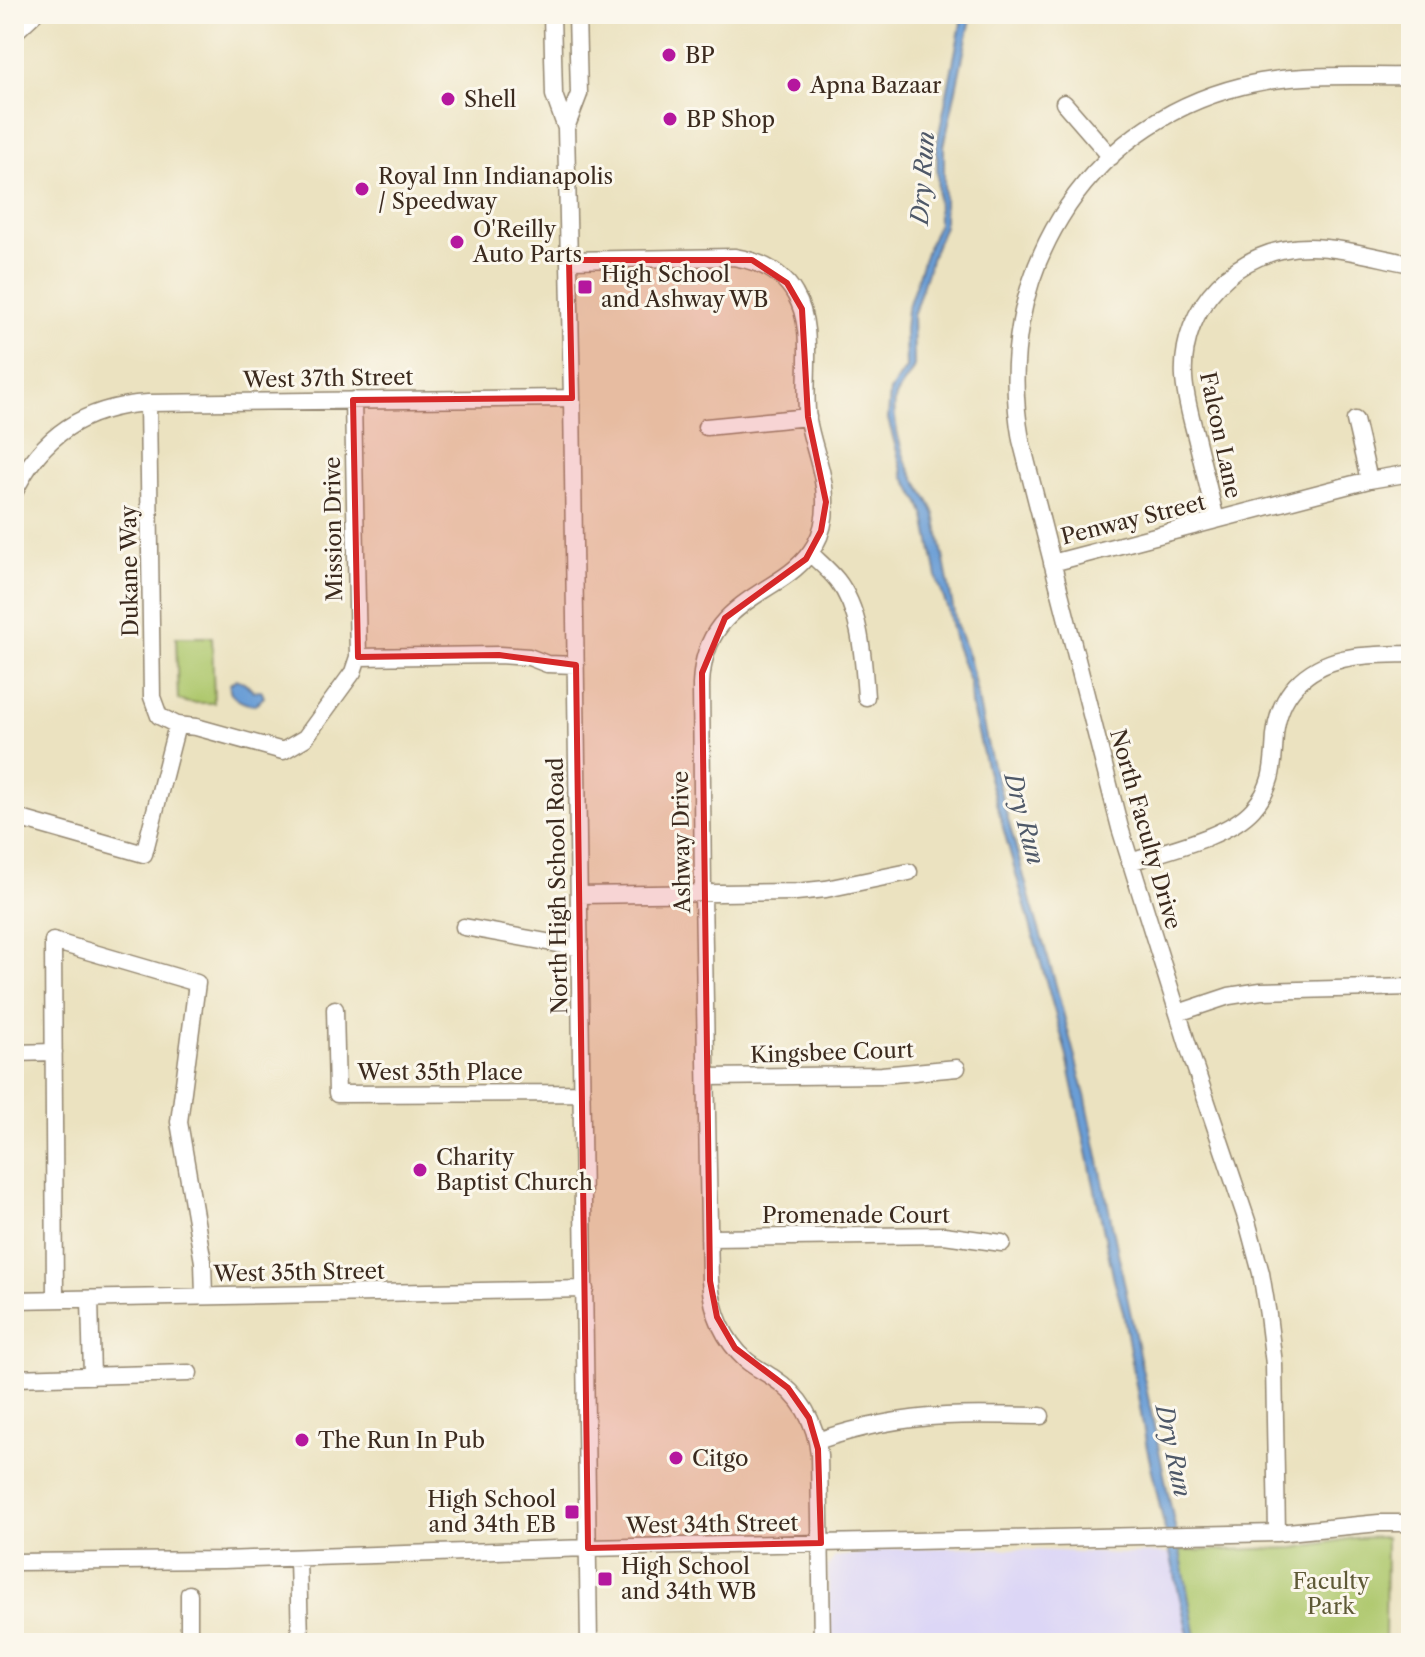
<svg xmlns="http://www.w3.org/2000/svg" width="1425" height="1657" font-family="'Libre Caslon Text',serif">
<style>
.built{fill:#dcd6f6}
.green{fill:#aec86d;stroke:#747946;stroke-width:2}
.water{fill:#6b9ed6;stroke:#53647a;stroke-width:2}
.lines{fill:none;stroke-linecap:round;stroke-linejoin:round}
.minor-casing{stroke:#93866f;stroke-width:19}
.highway-casing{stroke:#93866f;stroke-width:25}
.minor{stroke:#fff;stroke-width:16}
.highway{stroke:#fff;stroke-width:22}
.marked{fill:#d62828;fill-opacity:0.2;stroke:#d62828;stroke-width:6;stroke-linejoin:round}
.poi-dot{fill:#b5179e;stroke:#fbf7ec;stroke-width:3}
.labels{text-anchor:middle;stroke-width:6;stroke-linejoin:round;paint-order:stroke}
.poi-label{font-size:22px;fill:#3b2a1e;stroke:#fbf7ec;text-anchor:start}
.street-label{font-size:22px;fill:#3b2a1e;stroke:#fbf7ec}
.park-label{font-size:22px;fill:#5e5936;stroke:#fbf7ec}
.water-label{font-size:24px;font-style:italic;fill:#4e5868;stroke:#fbf7ec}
</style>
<rect width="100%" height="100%" fill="#fbf7ec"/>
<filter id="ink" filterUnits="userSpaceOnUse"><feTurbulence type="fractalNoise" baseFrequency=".0125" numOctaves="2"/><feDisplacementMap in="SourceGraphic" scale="16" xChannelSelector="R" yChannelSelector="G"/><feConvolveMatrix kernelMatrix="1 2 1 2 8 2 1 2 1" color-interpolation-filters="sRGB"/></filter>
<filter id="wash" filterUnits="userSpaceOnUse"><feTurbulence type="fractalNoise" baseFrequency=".006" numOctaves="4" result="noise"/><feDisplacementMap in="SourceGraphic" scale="32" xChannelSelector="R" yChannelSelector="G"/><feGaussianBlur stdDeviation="1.8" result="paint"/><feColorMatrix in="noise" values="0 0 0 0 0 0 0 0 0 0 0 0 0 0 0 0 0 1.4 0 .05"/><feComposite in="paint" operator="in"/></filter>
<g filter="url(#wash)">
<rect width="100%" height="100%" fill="#ebe2c0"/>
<path class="built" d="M 966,1547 L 1124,1554 L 1172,1553 L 1190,1643 L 830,1643 L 828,1566 L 835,1557 L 893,1549 Z"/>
<path class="green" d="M 176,637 L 212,637 L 214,703 L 190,703 L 178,700 Z
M 1386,1537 L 1385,1643 L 1197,1643 L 1180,1551 L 1295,1548 L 1354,1538 Z"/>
<path class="water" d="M 963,14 L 972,14 L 944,146 L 944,226 L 934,250 L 913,316 L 914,366 C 910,379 897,388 895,400 C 892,420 902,457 912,474 C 920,488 929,499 935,514 L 956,623 L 970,661 L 988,747 L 1032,906 L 1054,978 L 1086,1099 L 1180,1551 L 1197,1643 L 1190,1643 L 1147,1448 L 1123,1311 L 1114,1280 L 1066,1052 L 988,774 L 971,704 L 970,684 L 956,646 L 948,610 L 938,582 L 925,516 L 920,503 L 904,477 L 888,419 L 890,391 L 906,368 L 905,329 L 907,310 L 926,252 L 938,224 L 937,144 Z
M 236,679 L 244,682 L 253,691 L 261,690 L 264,697 L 255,705 C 243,704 227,697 230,684 Z"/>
</g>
<g filter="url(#ink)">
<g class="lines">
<g class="minor-casing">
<path id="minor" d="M 552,14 L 554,95 L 566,128
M 577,14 L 579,94 L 566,128 L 572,398 L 589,1643
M 1064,103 L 1111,157
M 569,260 L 734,257 C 759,261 782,271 795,294 C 816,329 802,380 808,420 C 813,448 826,476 825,504 C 825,518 822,533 815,545 C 804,564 788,575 770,586 C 728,612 703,632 701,685 L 703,893 L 710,1281 C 712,1311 723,1339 746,1360 C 754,1367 763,1371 772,1377 C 800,1395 816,1422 819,1455 L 822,1643
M 353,400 L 358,657
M 148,403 L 152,697 L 159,716 L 177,725
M 1355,420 L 1369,480
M 706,427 L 808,417
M 14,493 C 41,435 85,407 148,403 L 572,398
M 1216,520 C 1209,492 1203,465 1196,437 C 1191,417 1185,397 1184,377 C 1180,306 1238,247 1308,247 C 1341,247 1379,258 1411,264
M 810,553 C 819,562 829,570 837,580 C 862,612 863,659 866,697
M 1052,563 L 1369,480 L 1411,473
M 14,817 L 144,854 L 177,725 L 196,727 L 283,751 L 305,738 L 353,672 L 358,657 L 499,655 L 529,657 L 547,664 L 576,665
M 1130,862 C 1167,850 1228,837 1253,809 C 1274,786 1273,764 1275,735 C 1277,716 1284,698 1296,685 C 1327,652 1370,655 1411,654
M 579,895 L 796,892 L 826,889 L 909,872
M 464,927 L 580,948
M 335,1009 L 337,1094 L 582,1093
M 1178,1013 L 1229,996 L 1261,991 L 1411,987
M 14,1053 L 54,1052
M 707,1077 L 882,1075 L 957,1068
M 709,1238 L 944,1235 L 1002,1243
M 55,1299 L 53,941 L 197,983 L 179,1122 L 203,1262 L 204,1296
M 90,1299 L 92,1376
M 14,1300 L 585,1289
M 14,1378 L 189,1373
M 817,1441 C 858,1427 903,1418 946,1416 C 978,1414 1010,1416 1041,1416
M 1277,1533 L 1274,1364 L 1268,1315 L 1261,1273 L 1247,1221 L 1191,1055 L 1120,828 L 1021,440 C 992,280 1081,126 1242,86 C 1296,72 1355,77 1411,76
M 298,1558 L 300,1643
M 14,1562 L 223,1560 L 588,1548 L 1277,1533 L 1379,1523 L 1411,1523
M 189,1594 L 189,1643"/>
</g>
<g class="highway-casing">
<path id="highway" d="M 14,29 L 30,14"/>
</g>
<use href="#minor" class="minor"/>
<use href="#highway" class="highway"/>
</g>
</g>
<path class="marked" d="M 569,260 L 752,260 L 787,283 L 802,309 L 808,417 L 826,502 L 821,531 L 806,559 L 725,618 L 702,673 L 710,1281 L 717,1317 L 735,1348 L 788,1388 L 809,1418 L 818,1449 L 821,1543 L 588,1548 L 576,665 L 499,655 L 358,657 L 353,400 L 572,398 Z"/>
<g class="poi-dot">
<circle cx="669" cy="55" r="8"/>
<circle cx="794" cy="85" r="8"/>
<circle cx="448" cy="99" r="8"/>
<circle cx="670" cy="119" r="8"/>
<circle cx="362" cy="189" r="8"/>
<circle cx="457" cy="242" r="8"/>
<rect x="577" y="279" width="16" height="16" rx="4"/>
<circle cx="420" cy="1170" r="8"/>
<circle cx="302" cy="1440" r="8"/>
<circle cx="676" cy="1458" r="8"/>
<rect x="564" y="1504" width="16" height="16" rx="4"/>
<rect x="597" y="1571" width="16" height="16" rx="4"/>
</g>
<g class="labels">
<g class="poi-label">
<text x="685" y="63">BP</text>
<text x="810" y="93">Apna Bazaar</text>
<text x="464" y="107">Shell</text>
<text x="686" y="127">BP Shop</text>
<text x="378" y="184">Royal Inn Indianapolis<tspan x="378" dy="25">/ Speedway</tspan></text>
<text x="473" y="237">O'Reilly<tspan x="473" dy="25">Auto Parts</tspan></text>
<text x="601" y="282">High School<tspan x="601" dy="25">and Ashway WB</tspan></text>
<text x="436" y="1165">Charity<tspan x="436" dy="25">Baptist Church</tspan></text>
<text x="318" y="1448">The Run In Pub</text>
<text x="692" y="1466">Citgo</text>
<text x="556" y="1507" text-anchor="end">High School<tspan x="556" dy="25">and 34th EB</tspan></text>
<text x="621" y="1574">High School<tspan x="621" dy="25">and 34th WB</tspan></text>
</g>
<g class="street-label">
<text transform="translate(328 378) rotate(-1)" y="8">West 37th Street</text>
<text transform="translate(1221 435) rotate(78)" y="8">Falcon Lane</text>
<text transform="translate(1133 519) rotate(-14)" y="8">Penway Street</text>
<text transform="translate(333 529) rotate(-91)" y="8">Mission Drive</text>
<text transform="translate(129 571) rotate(-91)" y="8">Dukane Way</text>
<text transform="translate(1146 829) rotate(74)" y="8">North Faculty Drive</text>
<text transform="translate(681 842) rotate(-91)" y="8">Ashway Drive</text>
<text transform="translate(557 886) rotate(-91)" y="8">North High School Road</text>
<text transform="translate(832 1052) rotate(-2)" y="8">Kingsbee Court</text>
<text x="440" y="1080">West 35th Place</text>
<text x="856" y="1223">Promenade Court</text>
<text transform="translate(299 1272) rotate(-1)" y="8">West 35th Street</text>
<text transform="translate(712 1524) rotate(-1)" y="8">West 34th Street</text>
</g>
<g class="park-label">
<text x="1331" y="1589">Faculty<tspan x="1331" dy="25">Park</tspan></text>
</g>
<g class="water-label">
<text transform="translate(923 178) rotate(-86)" y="8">Dry Run</text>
<text transform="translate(1024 819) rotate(75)" y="8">Dry Run</text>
<text transform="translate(1173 1451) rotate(78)" y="8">Dry Run</text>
</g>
</g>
<rect width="1425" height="1657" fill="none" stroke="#fbf7ec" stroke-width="48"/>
</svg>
